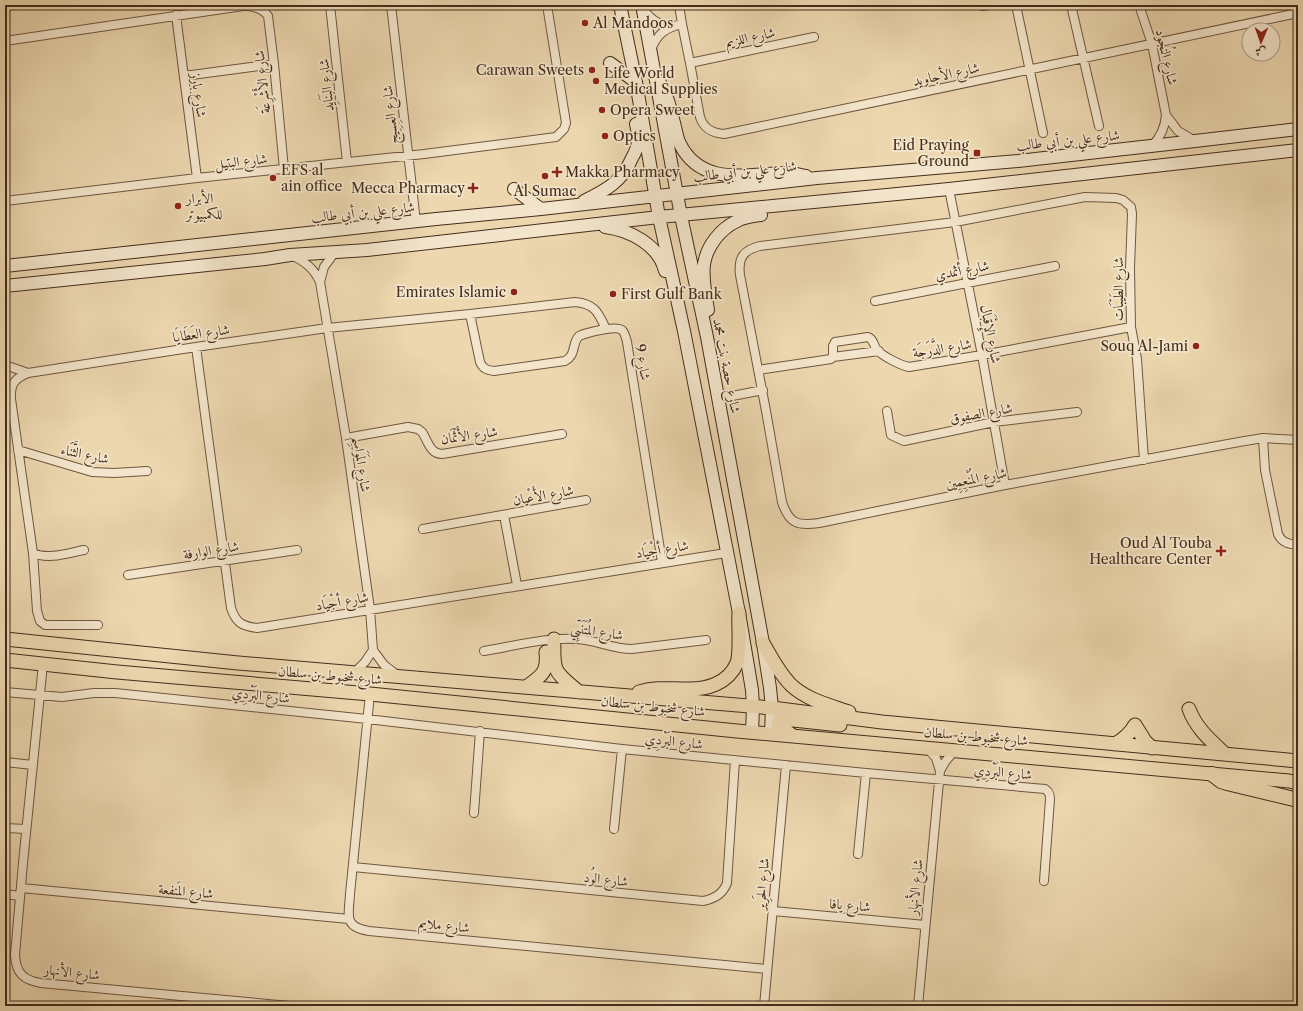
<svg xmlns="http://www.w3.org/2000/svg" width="1303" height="1011" font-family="'Libre Caslon Text',Amiri,serif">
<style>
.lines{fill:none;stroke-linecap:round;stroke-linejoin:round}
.minor-casing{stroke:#6f5740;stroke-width:10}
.secondary-casing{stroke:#452c1b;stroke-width:14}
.primary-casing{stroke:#452c1b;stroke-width:15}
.trunk-casing{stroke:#452c1b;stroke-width:16}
.minor{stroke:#f3e5cb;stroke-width:8}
.secondary{stroke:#f3e5cb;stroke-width:12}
.primary{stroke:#ecd7af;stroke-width:13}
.trunk{stroke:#ecd7af;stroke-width:14}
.poi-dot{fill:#8f2418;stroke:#f3e5cb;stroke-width:1.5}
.labels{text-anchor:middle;stroke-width:3.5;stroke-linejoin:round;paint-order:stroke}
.poi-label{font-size:14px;fill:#452c1b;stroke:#f3e5cb;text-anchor:start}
.street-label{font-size:14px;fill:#452c1b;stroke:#f3e5cb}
</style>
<rect width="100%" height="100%" fill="#ecd7af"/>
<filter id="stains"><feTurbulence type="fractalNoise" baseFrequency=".005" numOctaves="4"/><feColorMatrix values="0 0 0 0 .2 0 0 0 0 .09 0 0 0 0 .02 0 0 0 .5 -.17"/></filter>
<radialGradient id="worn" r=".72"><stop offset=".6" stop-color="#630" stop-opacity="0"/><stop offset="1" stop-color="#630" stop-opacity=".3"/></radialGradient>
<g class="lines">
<g class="minor-casing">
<path id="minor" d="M 330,5 L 347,162
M 391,5 L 416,222
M 679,5 L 682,24 L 690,63 L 700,117 C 704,129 712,133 724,134 L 1298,13
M 1016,5 L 1043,133
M 1071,5 L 1099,126
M 1139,5 L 1152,44 L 1166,115 C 1165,128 1161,137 1152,146
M 248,6 C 256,7 263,9 268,16 L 274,64 L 284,169
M 983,6 L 988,5
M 644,10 C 651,20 659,25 671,27
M 176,15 L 197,178
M 5,41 L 250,5
M 651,50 C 657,34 665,28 682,24
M 690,63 L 814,37
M 184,76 L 274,64
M 1166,115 L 1178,131 L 1195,141
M 949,189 L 982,355 L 1005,485
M 5,201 L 197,178 L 424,154 L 556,137 L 564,129 L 566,123 L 547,5
M 293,256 C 306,262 314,269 320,282 L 346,438 L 370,609 L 373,650 L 384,665 L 397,675
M 320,282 L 324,267 L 335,252
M 875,301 L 1055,266
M 470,314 L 480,362 C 483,369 487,370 494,371 L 565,361 C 577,354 571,345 579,336 C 586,333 615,325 622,330 C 625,333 626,338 627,342 L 662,562
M 196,347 L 231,608 C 236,623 242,626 257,628 L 726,553
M 833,357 L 879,351
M 5,365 L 28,373
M 758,370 L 831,359 L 833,357 L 833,346 L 835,342 L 868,337 C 874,339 873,345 877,350 C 884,357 900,365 909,367 L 982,355 L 1131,327
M 717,399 L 763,390
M 887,411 L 891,435 L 904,441 L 994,422 L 1077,412
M 346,438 L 408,427 L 418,429 L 422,432 C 428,441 430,454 442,454 L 562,434
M 1263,438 L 1265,470 L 1278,534 C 1282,543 1289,544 1298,545
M 18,450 L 92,472 L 114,473 L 147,471
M 1144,460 L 1137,359 L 1131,327 L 1130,268 L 1132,214 L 1131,207 L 1123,200 L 1116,198 L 1085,197 L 955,222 L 760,246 C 743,250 738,258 740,275 L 766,411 L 782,502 C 789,524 798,526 819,523 L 1005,485 L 1239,442 L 1263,438 L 1298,440
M 504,515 L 517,585
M 423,529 L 586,500
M 84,550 C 68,553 48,560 33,553 L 11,399 C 10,384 15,378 28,373 L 196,347 L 327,328 L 470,314 L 575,302 C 595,304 598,312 606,329
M 33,553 L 37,611 L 40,621 L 45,625 L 98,625
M 128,575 L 297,550
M 484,651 C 514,646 546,637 577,639 C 596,640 612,649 632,649 L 706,640
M 43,664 L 23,863 L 15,955 C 16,973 23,980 41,983 L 290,1006
M 354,673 L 365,662 L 373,650
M 5,692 L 62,697 L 94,693 L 115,693 L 367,719 L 622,749 L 866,773 L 1045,789 C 1049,792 1050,794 1050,799 L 1044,881
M 370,694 L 350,894 C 349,915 343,927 369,931 L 767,969
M 5,762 L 33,765
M 940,771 L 945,762 L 955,750
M 474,813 L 480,731
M 5,828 L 26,829
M 614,829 L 622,749
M 858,854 L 866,773
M 353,867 L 703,901 C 714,899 723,894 727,883 L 735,760
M 21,888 L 349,919
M 5,894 L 20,896
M 773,911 L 925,925
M 764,1006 L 786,765
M 918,1006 L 940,771 L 936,758 L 927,748"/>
</g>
<g class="secondary-casing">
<path id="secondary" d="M 620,5 L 636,82 L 659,217 L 684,331 L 739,613 L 752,690 L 753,707 L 752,732
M 642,5 L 681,216 L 707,337 L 763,643 L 770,688 L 772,708 L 771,734
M 610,63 L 636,82
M 660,83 C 668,97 670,107 674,123 C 676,130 677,138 680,144 C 702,188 749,173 788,173 C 794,173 800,175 806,176
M 514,189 L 541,209
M 584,201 C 606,190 622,182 632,158 C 635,153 638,146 638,140 C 639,135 637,129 636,124
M 605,227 C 630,230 659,245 665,271
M 5,266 L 436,219 L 541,209 L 817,178 L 1018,161 L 1195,141 L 1298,129
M 5,286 L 265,259 L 290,255 L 367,250 L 659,217 L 949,189 L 1298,150
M 708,310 C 706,296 702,279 704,264 C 707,246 720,229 737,221 C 744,217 753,216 761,215"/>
</g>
<g class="primary-casing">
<path id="primary" d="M 5,639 L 238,663 L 772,708 L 882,722 L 1298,761
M 554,639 C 553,673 554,671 579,692
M 763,643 C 771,657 779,673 791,685 C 807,700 829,705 849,712
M 5,660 L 117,672 L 370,694 L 737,731 L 1289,781 L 1298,783
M 526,687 C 542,676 548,672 546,652
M 639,692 C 654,687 670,689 685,689 C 706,690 728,684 737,663 C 741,652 738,625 739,613
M 1189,709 C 1196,728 1210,740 1225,754
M 792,735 L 779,726 L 778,724 L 780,720 L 784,719 L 840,725
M 1115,744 C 1124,739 1130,734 1135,725 L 1145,741 L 1152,748"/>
</g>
<g class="trunk-casing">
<path id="trunk" d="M 1212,774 L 1221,781 L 1227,783 L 1298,800"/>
</g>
<use href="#minor" class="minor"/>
<use href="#secondary" class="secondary"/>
<use href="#primary" class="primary"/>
<use href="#trunk" class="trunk"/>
</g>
<g class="poi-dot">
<circle cx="585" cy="23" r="4"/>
<circle cx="592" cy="70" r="4"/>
<circle cx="596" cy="81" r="4"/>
<circle cx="602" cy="110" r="4"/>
<circle cx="605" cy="136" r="4"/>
<rect x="973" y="149" width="8" height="8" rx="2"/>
<path d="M555 166h4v4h4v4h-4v4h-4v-4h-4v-4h4z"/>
<circle cx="545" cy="176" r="4"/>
<circle cx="273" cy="178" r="4"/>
<path d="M471 182h4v4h4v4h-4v4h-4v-4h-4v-4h4z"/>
<circle cx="178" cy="206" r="4"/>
<circle cx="514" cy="292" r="4"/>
<circle cx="613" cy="294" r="4"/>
<circle cx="1196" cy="346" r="4"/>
<path d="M1219 545h4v4h4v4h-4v4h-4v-4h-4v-4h4z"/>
</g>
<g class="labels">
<g class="poi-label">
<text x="593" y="28">Al Mandoos</text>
<text x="584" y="75" text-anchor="end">Carawan Sweets</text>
<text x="604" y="78">Life World<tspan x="604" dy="16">Medical Supplies</tspan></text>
<text x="610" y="115">Opera Sweet</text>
<text x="613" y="141">Optics</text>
<text x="969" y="150" text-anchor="end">Eid Praying<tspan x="969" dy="16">Ground</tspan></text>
<text x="281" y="175">EFS al<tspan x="281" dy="16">ain office</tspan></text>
<text x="565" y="177">Makka Pharmacy</text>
<text x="465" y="193" text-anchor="end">Mecca Pharmacy</text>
<text x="545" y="196" text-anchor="middle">Al Sumac</text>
<text x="186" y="203">الأبرار<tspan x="186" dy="16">للكمبيوتر</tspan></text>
<text x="506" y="297" text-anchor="end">Emirates Islamic</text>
<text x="621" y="299">First Gulf Bank</text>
<text x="1188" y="351" text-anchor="end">Souq Al-Jami</text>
<text x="1212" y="548" text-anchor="end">Oud Al Touba<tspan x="1212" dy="16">Healthcare Center</tspan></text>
</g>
<g class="street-label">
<text transform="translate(750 37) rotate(-12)" y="5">شارع اللزيم</text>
<text transform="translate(1167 57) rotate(77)" y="5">شارع النُجود</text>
<text transform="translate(946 74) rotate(-12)" y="5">شارع الأجاويد</text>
<text transform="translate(262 82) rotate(-96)" y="5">شارع الأَشْرِعَة</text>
<text transform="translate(326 85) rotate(-96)" y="5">شارع البَنَايِد</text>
<text transform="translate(199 95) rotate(82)" y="5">شارع بارز</text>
<text transform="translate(390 115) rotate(-96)" y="5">شارع العِسِيج</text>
<text transform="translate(1068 140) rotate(-6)" y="5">شارع علي بن أبي طالب</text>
<text transform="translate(241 161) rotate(-6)" y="5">شارع البتيل</text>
<text transform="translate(745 171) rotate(-6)" y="5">شارع علي بن أبي طالب</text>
<text transform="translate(363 212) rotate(-6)" y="5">شارع علي بن أبي طالب</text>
<text transform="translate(962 270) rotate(-11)" y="5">شارع أثمدي</text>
<text transform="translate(1118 289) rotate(-90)" y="5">شارع الطَيْبَات</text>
<text transform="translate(201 333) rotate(-8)" y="5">شارع العَطَايَا</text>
<text transform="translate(991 334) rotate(79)" y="5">شارع الإِقْبَال</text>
<text transform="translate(942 348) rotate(-9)" y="5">شارع الدَّرَجَة</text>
<text transform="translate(643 362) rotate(80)" y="5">شارع 9</text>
<text transform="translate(727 366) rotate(79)" y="5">شارع حصة بنت محمد</text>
<text transform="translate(981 413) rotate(-10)" y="5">شارع الصفوق</text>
<text transform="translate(469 435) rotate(-8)" y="5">شارع الأَثْمَان</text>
<text transform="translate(85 454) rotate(12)" y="5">شارع الثَّنَاء</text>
<text transform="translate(362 464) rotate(82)" y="5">شارع المَوَاسِم</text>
<text transform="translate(976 478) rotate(-11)" y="5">شارع المُنْعِمِين</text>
<text transform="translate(543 495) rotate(-10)" y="5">شارع الأَعْيان</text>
<text transform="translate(662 549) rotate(-9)" y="5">شارع أجْيَاد</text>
<text transform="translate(211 550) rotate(-9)" y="5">شارع الوارفة</text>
<text transform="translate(342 601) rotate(-10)" y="5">شارع أجْيَاد</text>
<text transform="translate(597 631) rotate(9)" y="5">شارع المُتَنَبِّي</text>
<text transform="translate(330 675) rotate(5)" y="5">شارع شخبوط بن سلطان</text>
<text transform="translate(261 695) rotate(6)" y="5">شارع البَرْدِي</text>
<text transform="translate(653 706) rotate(6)" y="5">شارع شخبوط بن سلطان</text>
<text transform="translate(976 736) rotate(5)" y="5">شارع شخبوط بن سلطان</text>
<text transform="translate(674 741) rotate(6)" y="5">شارع البَرْدِي</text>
<text transform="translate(1003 772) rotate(5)" y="5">شارع البَرْدِي</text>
<text transform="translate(606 879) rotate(6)" y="5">شارع الوُد</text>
<text transform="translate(762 884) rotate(-85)" y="5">شارع الحَرِير</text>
<text transform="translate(915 887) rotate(-84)" y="5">شارع الأنهار</text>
<text transform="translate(186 891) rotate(5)" y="5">شارع المَنفعة</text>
<text transform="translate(850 905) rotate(5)" y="5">شارع يافا</text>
<text transform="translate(444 925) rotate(6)" y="5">شارع ملايم</text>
<text transform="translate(72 972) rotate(6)" y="5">شارع الأنهار</text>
</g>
</g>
<rect width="1303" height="1011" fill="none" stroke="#ecd7af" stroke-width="20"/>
<rect x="6" y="6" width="1291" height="999" fill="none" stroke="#452c1b" stroke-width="2"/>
<rect x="10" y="10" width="1283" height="991" fill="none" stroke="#452c1b"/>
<g transform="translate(1261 42) rotate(182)"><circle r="19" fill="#f3e5cb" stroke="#ad9b85"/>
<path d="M0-3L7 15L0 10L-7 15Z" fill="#8f2418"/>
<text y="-6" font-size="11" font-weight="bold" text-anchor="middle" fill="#452c1b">ش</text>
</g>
<rect width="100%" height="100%" filter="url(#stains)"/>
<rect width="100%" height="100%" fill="url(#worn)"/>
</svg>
